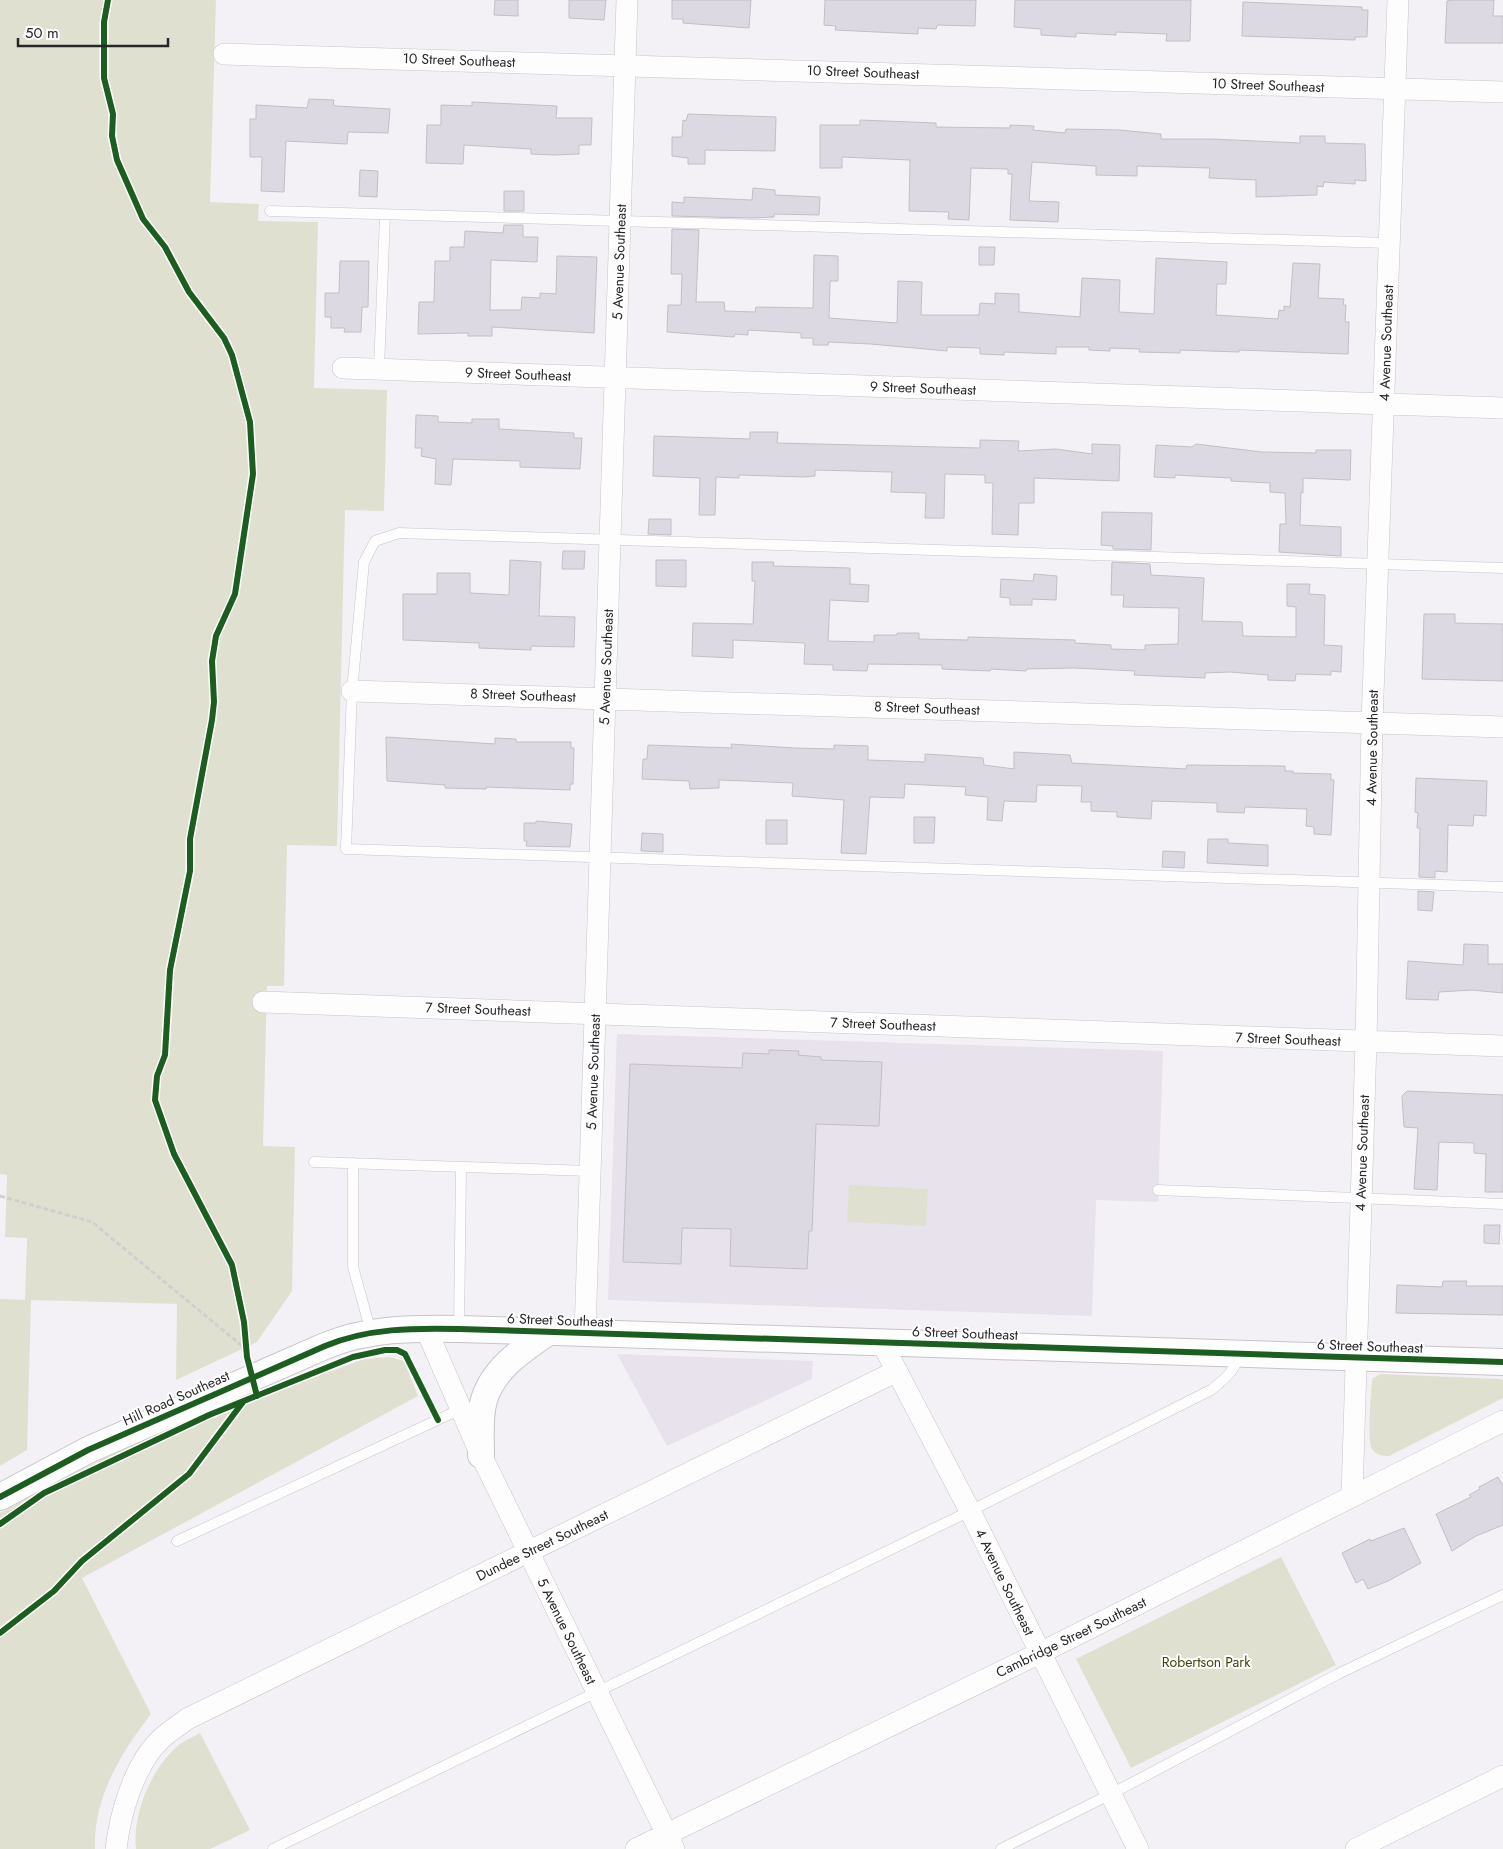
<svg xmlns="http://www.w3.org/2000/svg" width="1503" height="1849" font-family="Jost,sans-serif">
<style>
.built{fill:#e7e2ec}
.green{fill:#e0e0d0}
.building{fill:#ddd9e3;stroke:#c2c0c4}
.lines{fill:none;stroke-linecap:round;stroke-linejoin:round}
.service-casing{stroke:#c6c5c9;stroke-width:11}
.minor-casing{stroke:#c6c5c9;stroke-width:22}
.tertiary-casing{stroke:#c6c5c9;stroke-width:28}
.path{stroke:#d0d0d0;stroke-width:3;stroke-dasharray:5 2.5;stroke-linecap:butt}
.service{stroke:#fdfdfe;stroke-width:10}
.minor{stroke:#fdfdfe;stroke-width:21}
.tertiary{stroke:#fdfdfe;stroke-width:26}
.cycleway-casing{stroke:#fff;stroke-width:9}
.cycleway{stroke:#1b5e20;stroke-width:6}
.labels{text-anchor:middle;stroke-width:4;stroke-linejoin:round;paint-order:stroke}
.street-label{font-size:14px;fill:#272528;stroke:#fff}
.park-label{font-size:14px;fill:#43440c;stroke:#fff}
</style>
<rect width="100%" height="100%" fill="#f3f1f6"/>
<path class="built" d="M 617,1034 L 1163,1051 L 1158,1202 L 1096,1200 L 1092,1316 L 608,1300 Z
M 617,1354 L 813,1361 L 812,1379 L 667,1446 Z"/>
<path class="green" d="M 0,0 L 216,0 L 210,202 L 259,204 L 258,221 L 318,222 L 314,388 L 387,390 L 384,511 L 345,510 L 337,846 L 287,845 L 284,986 L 267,986 L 263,1146 L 295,1147 L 292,1291 L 257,1342 L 176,1380 L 177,1304 L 31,1300 L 27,1450 L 0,1466 L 0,1299 L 25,1300 L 27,1238 L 5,1237 L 7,1175 L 0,1174 Z
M 849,1185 L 928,1189 L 926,1226 L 847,1222 Z
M 389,1357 L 404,1361 L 418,1396 L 82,1578 L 151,1714 C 121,1753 93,1798 95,1849 L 0,1849 L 0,1513 L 54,1483 L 133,1444 L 364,1359 Z
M 1381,1374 L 1499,1379 L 1503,1380 L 1503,1398 L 1389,1456 C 1382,1456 1376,1455 1372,1449 C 1367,1442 1371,1394 1372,1382 L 1373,1378 Z
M 1281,1557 L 1336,1665 L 1131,1768 L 1076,1659 Z
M 200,1733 L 250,1830 L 210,1849 L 136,1849 C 132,1814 152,1766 180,1744 C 186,1740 194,1736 200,1733 Z"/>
<path class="building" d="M 495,0 L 518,0 L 518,16 L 494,15 Z
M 569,0 L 606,0 L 604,20 L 569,18 Z
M 672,0 L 751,0 L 749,28 L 683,23 L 683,19 L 672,19 Z
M 825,0 L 976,0 L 975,26 L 937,25 L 936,29 L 918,28 L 918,34 L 835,30 L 836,26 L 824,25 Z
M 1191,0 L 1190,41 L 1166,41 L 1167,34 L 1116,32 L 1116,35 L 1076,33 L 1076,37 L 1041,35 L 1041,29 L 1014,27 L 1015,0 Z
M 1453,0 L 1494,0 L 1493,16 L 1503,16 L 1503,43 L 1445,43 L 1447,1 Z
M 1243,2 L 1362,7 L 1362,10 L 1368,10 L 1367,37 L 1355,37 L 1355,40 L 1242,36 Z
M 309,99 L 334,100 L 333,105 L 336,106 L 390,109 L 388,133 L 348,132 L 347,144 L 286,141 L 284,192 L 261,191 L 262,157 L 250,157 L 250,119 L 256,119 L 256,105 L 307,108 Z
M 472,102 L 557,106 L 556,118 L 592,118 L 591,145 L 579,145 L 579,154 L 554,155 L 531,154 L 531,149 L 464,145 L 463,164 L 426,163 L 427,125 L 441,125 L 441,105 L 472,106 Z
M 688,114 L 776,117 L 775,151 L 705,150 L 705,164 L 688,164 L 688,158 L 672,156 L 672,137 L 682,137 L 683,120 L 686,121 Z
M 860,120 L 936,123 L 936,127 L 1010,128 L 1010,125 L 1034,126 L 1033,130 L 1065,133 L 1066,129 L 1120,130 L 1161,134 L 1161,139 L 1211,139 L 1300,143 L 1300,136 L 1325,136 L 1325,143 L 1365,144 L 1366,181 L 1355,180 L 1355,184 L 1324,182 L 1323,187 L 1317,186 L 1317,195 L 1256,197 L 1256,180 L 1209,178 L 1210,168 L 1137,166 L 1137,176 L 1096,175 L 1096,166 L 1032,162 L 1029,201 L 1059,202 L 1058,222 L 1010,220 L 1012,174 L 1008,174 L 1008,169 L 971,168 L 969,220 L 948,219 L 949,212 L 909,211 L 910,160 L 842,157 L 842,168 L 820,168 L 820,125 L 860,125 Z
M 360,170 L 378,171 L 377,197 L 359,196 Z
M 753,188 L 775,190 L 775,195 L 820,197 L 819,215 L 774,214 L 774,217 L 751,218 L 672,216 L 672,202 L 684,203 L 684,197 L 752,200 Z
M 504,191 L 524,191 L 524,211 L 504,211 Z
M 504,225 L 523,225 L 523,237 L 538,237 L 537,262 L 491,260 L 490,310 L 521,310 L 522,297 L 540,298 L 540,293 L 556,294 L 557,256 L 597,257 L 594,333 L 492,327 L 492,336 L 468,336 L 468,333 L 418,334 L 419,302 L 434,302 L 435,261 L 450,261 L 450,247 L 464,247 L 465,231 L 503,233 Z
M 672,229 L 699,230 L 696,302 L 724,302 L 725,311 L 755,312 L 756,307 L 813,308 L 814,255 L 838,256 L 838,281 L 830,281 L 829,318 L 897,323 L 898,281 L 922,282 L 921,315 L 979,315 L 980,303 L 995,304 L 995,293 L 1019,294 L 1019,312 L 1080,317 L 1082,278 L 1120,280 L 1119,312 L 1154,314 L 1156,258 L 1227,262 L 1226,284 L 1217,284 L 1216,315 L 1278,319 L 1279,310 L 1284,311 L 1284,306 L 1290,307 L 1293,263 L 1320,264 L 1318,298 L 1344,299 L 1343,305 L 1346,305 L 1345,322 L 1349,322 L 1348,354 L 1239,350 L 1239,352 L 1180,350 L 1180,353 L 1139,352 L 1140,349 L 1110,348 L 1110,351 L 1089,350 L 1089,347 L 1056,347 L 1056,354 L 1004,352 L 1004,355 L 980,354 L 980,348 L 947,347 L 947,351 L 871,344 L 829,342 L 828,345 L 813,345 L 813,338 L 801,338 L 801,333 L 748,330 L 748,335 L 735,334 L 734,337 L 667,332 L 668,305 L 681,305 L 682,274 L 671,274 Z
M 979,247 L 995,247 L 994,265 L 979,265 Z
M 340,261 L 369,261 L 368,307 L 362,307 L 361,332 L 344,332 L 345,328 L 331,328 L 331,317 L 325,317 L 325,293 L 339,293 Z
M 416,415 L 438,416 L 438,422 L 472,423 L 472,419 L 499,419 L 499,429 L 574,433 L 574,438 L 582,438 L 580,469 L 520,467 L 520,461 L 453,459 L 451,485 L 435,484 L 436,459 L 421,456 L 422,448 L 415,448 Z
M 750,432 L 778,432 L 777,443 L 980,448 L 980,440 L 1019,441 L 1018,451 L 1056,449 L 1092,454 L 1092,444 L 1120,445 L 1119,481 L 1034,478 L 1034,503 L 1019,503 L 1018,535 L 992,534 L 993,483 L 985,483 L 985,475 L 945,474 L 944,518 L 925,518 L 926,493 L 891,492 L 892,472 L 815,470 L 815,476 L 804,477 L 739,475 L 739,478 L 716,477 L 715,515 L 699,515 L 700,478 L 653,476 L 654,436 L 750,439 Z
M 1196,444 L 1262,452 L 1316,453 L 1316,450 L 1351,450 L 1350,480 L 1303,478 L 1303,493 L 1301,492 L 1300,525 L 1341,527 L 1341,556 L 1279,552 L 1280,524 L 1286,524 L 1285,493 L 1270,492 L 1270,483 L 1231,481 L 1231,478 L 1175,475 L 1175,478 L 1154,477 L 1156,445 L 1192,447 Z
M 1102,512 L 1152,513 L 1151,550 L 1113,549 L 1113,546 L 1101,545 Z
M 649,519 L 671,519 L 671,535 L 648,534 Z
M 563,551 L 585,551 L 584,569 L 562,569 Z
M 510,560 L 541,562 L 539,616 L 575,617 L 574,647 L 531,646 L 531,650 L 479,648 L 479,643 L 403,640 L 403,594 L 437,594 L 437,573 L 470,573 L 470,593 L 509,595 Z
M 656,560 L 686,560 L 686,587 L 656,586 Z
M 752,562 L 774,562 L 773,566 L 850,568 L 850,584 L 869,585 L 868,602 L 830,600 L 828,641 L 874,642 L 874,635 L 897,635 L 897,633 L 919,633 L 919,639 L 968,640 L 968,637 L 1075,640 L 1075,643 L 1111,645 L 1111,649 L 1145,650 L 1145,645 L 1178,644 L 1179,608 L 1123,607 L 1124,595 L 1111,595 L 1112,562 L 1150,564 L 1151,575 L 1204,578 L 1202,621 L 1242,622 L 1243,636 L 1296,637 L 1296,607 L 1287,606 L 1287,584 L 1310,584 L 1309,594 L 1325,595 L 1324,645 L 1342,646 L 1341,672 L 1331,671 L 1331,675 L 1296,674 L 1295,681 L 1268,680 L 1268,675 L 1230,672 L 1205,673 L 1205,678 L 1134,675 L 1135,671 L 1074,668 L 1027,669 L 1026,671 L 991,669 L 990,671 L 942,669 L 942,665 L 868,664 L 867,671 L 833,670 L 833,665 L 804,664 L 805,643 L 733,640 L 733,658 L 692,656 L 693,623 L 753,624 L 755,581 L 752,581 Z
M 1034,574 L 1057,576 L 1056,600 L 1032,599 L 1032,605 L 1010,605 L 1010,598 L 1000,597 L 1001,579 L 1033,581 Z
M 1424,614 L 1455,614 L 1455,623 L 1503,624 L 1503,681 L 1422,679 Z
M 386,737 L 495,744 L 495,738 L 516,739 L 516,742 L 571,742 L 571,748 L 574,748 L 573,784 L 570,784 L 570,790 L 486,787 L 486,789 L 445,788 L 445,785 L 387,781 Z
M 731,744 L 795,748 L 834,749 L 834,745 L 868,746 L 868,760 L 925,762 L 925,754 L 943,755 L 983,758 L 984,765 L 1014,769 L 1014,752 L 1070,755 L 1072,763 L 1186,769 L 1187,765 L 1285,766 L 1285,771 L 1293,771 L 1293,773 L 1331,774 L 1331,780 L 1334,780 L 1331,835 L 1314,834 L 1314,827 L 1306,826 L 1307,809 L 1245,807 L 1244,813 L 1217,812 L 1217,803 L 1152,801 L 1151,819 L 1117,817 L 1117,812 L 1091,811 L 1091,802 L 1081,802 L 1082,786 L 1037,785 L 1036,802 L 1004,801 L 1002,821 L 987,820 L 988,797 L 965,795 L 966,787 L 905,784 L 904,798 L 870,797 L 866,854 L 841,853 L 844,800 L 792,796 L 793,783 L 719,780 L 719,788 L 690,789 L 689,781 L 642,779 L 643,759 L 647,759 L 648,745 L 732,748 Z
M 1416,778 L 1487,781 L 1486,816 L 1474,815 L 1473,826 L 1448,825 L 1447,872 L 1435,871 L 1435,878 L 1419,877 L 1420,828 L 1417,828 L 1418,813 L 1415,812 Z
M 914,817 L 935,817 L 934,843 L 914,843 Z
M 766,820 L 787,820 L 787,844 L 766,844 Z
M 536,821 L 572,824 L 570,847 L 526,846 L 527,841 L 524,841 L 524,823 L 536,823 Z
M 642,833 L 663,834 L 663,852 L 641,851 Z
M 1208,839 L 1228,839 L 1228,843 L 1268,845 L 1268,866 L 1207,863 Z
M 1163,851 L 1185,852 L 1184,868 L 1162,867 Z
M 1418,891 L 1434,892 L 1432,911 L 1418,910 Z
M 1464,944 L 1488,945 L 1488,964 L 1503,964 L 1503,993 L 1472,990 L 1439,992 L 1438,1000 L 1406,999 L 1408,961 L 1463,965 Z
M 769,1050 L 799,1051 L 798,1055 L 821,1057 L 821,1060 L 882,1062 L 879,1126 L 816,1124 L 812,1231 L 809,1231 L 807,1269 L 730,1266 L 731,1229 L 682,1228 L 681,1264 L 623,1262 L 630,1064 L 742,1068 L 743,1053 L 769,1054 Z
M 1407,1091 L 1503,1095 L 1503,1192 L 1485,1192 L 1486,1154 L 1474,1153 L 1474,1143 L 1439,1142 L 1437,1190 L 1414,1189 L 1418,1128 L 1404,1127 L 1402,1096 Z
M 1484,1225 L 1500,1225 L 1499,1244 L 1484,1243 Z
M 1443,1281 L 1467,1281 L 1466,1286 L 1503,1286 L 1503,1315 L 1396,1313 L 1397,1285 L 1442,1287 Z
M 1498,1477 L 1503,1486 L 1503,1525 L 1476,1536 L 1452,1551 L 1436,1514 L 1471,1497 L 1469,1495 L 1480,1489 L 1479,1487 Z
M 1404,1528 L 1421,1563 L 1388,1581 L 1368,1589 L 1363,1579 L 1356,1583 L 1342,1553 L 1370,1539 L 1371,1541 Z"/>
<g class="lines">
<g class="service-casing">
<path id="service" d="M 270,211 L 1389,243
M 379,369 L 385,215
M 1503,568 L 399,533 L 375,541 L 364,562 L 352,691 L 346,849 L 1503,887
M 314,1162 L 590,1171
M 353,1163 L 353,1267 L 371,1332
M 1158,1190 L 1503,1204
M 459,1328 L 461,1167
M 177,1541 L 461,1409
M 273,1849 L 970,1511 L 1211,1390 C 1225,1379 1235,1371 1239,1354
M 1001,1849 L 1111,1794 L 1338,1674 L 1503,1595"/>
</g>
<g class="minor-casing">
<path id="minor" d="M 224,54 L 1503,92
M 343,368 L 1503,408
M 352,691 L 1503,727
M 263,1002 L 1503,1046
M 426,1329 L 481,1455 L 674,1849
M 585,1334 L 627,0
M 882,1343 L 970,1511 L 1138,1849
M 1352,1496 L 1366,1042 L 1372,723 L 1398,0
M 116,1849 C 120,1814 134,1765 160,1740 C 168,1732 178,1726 187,1719 L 897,1371
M 636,1849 L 1040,1653 L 1503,1421
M 1356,1849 L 1503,1776"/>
</g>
<g class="tertiary-casing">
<path id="tertiary" d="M 481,1455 C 481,1438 479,1417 484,1400 C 493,1369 522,1350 547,1333
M 0,1497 L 88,1450 L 325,1346 C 368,1328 414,1328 459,1329 L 1503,1362"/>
</g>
<path class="path" d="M 0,1196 L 92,1222 L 247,1350"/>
<use href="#service" class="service"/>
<use href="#minor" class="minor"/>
<use href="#tertiary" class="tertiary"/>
<g class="cycleway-casing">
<path id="cycleway" d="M 108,0 L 104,22 L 104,78 L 113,114 L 112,136 L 117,160 L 143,219 L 165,247 L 189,292 L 224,338 L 232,355 L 250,422 L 253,474 L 235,594 L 216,636 L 212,661 L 214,702 L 212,720 L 190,839 L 190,871 L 170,970 L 165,1055 L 157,1076 L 155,1100 L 174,1154 L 232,1265 L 244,1322 L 247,1357 L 257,1396
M 0,1497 L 88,1450 L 325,1346 C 368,1328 414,1328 459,1329 L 1503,1362
M 0,1524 L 44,1493 L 209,1415 L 353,1357 L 385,1350 L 397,1350 L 405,1354 L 438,1420
M 0,1633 L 54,1591 L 82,1561 L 189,1474 L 243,1402"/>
</g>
<use href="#cycleway" class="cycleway"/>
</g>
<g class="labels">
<g class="street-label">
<text transform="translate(459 60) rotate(2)" y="5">10 Street Southeast</text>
<text transform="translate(863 72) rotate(2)" y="5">10 Street Southeast</text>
<text transform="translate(1268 85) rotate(2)" y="5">10 Street Southeast</text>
<text transform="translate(619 262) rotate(-88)" y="5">5 Avenue Southeast</text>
<text transform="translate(1386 343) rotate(-88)" y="5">4 Avenue Southeast</text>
<text transform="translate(518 374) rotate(2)" y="5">9 Street Southeast</text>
<text transform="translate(923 388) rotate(2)" y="5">9 Street Southeast</text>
<text transform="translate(606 667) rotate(-88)" y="5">5 Avenue Southeast</text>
<text transform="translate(523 695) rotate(2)" y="5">8 Street Southeast</text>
<text transform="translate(927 708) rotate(2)" y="5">8 Street Southeast</text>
<text transform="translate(1372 748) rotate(-89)" y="5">4 Avenue Southeast</text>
<text transform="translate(478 1009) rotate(2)" y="5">7 Street Southeast</text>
<text transform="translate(883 1024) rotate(2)" y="5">7 Street Southeast</text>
<text transform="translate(1288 1039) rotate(2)" y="5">7 Street Southeast</text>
<text transform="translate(593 1072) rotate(-88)" y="5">5 Avenue Southeast</text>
<text transform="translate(1362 1153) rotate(-88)" y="5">4 Avenue Southeast</text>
<text transform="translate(560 1320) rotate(2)" y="5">6 Street Southeast</text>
<text transform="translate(965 1333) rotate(2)" y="5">6 Street Southeast</text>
<text transform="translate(1370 1346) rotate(2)" y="5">6 Street Southeast</text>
<text transform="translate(176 1398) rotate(-24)" y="5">Hill Road Southeast</text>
<text transform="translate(542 1545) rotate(-26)" y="5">Dundee Street Southeast</text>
<text transform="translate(1005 1582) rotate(64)" y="5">4 Avenue Southeast</text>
<text transform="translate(567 1631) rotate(64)" y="5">5 Avenue Southeast</text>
<text transform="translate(1071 1637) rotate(-26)" y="5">Cambridge Street Southeast</text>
</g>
<g class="park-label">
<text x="1206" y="1667">Robertson Park</text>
</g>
</g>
<path d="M18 38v8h150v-8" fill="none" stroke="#272528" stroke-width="2.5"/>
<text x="25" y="38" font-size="15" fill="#272528" stroke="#ffffff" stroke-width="4" paint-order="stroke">50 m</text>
</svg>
